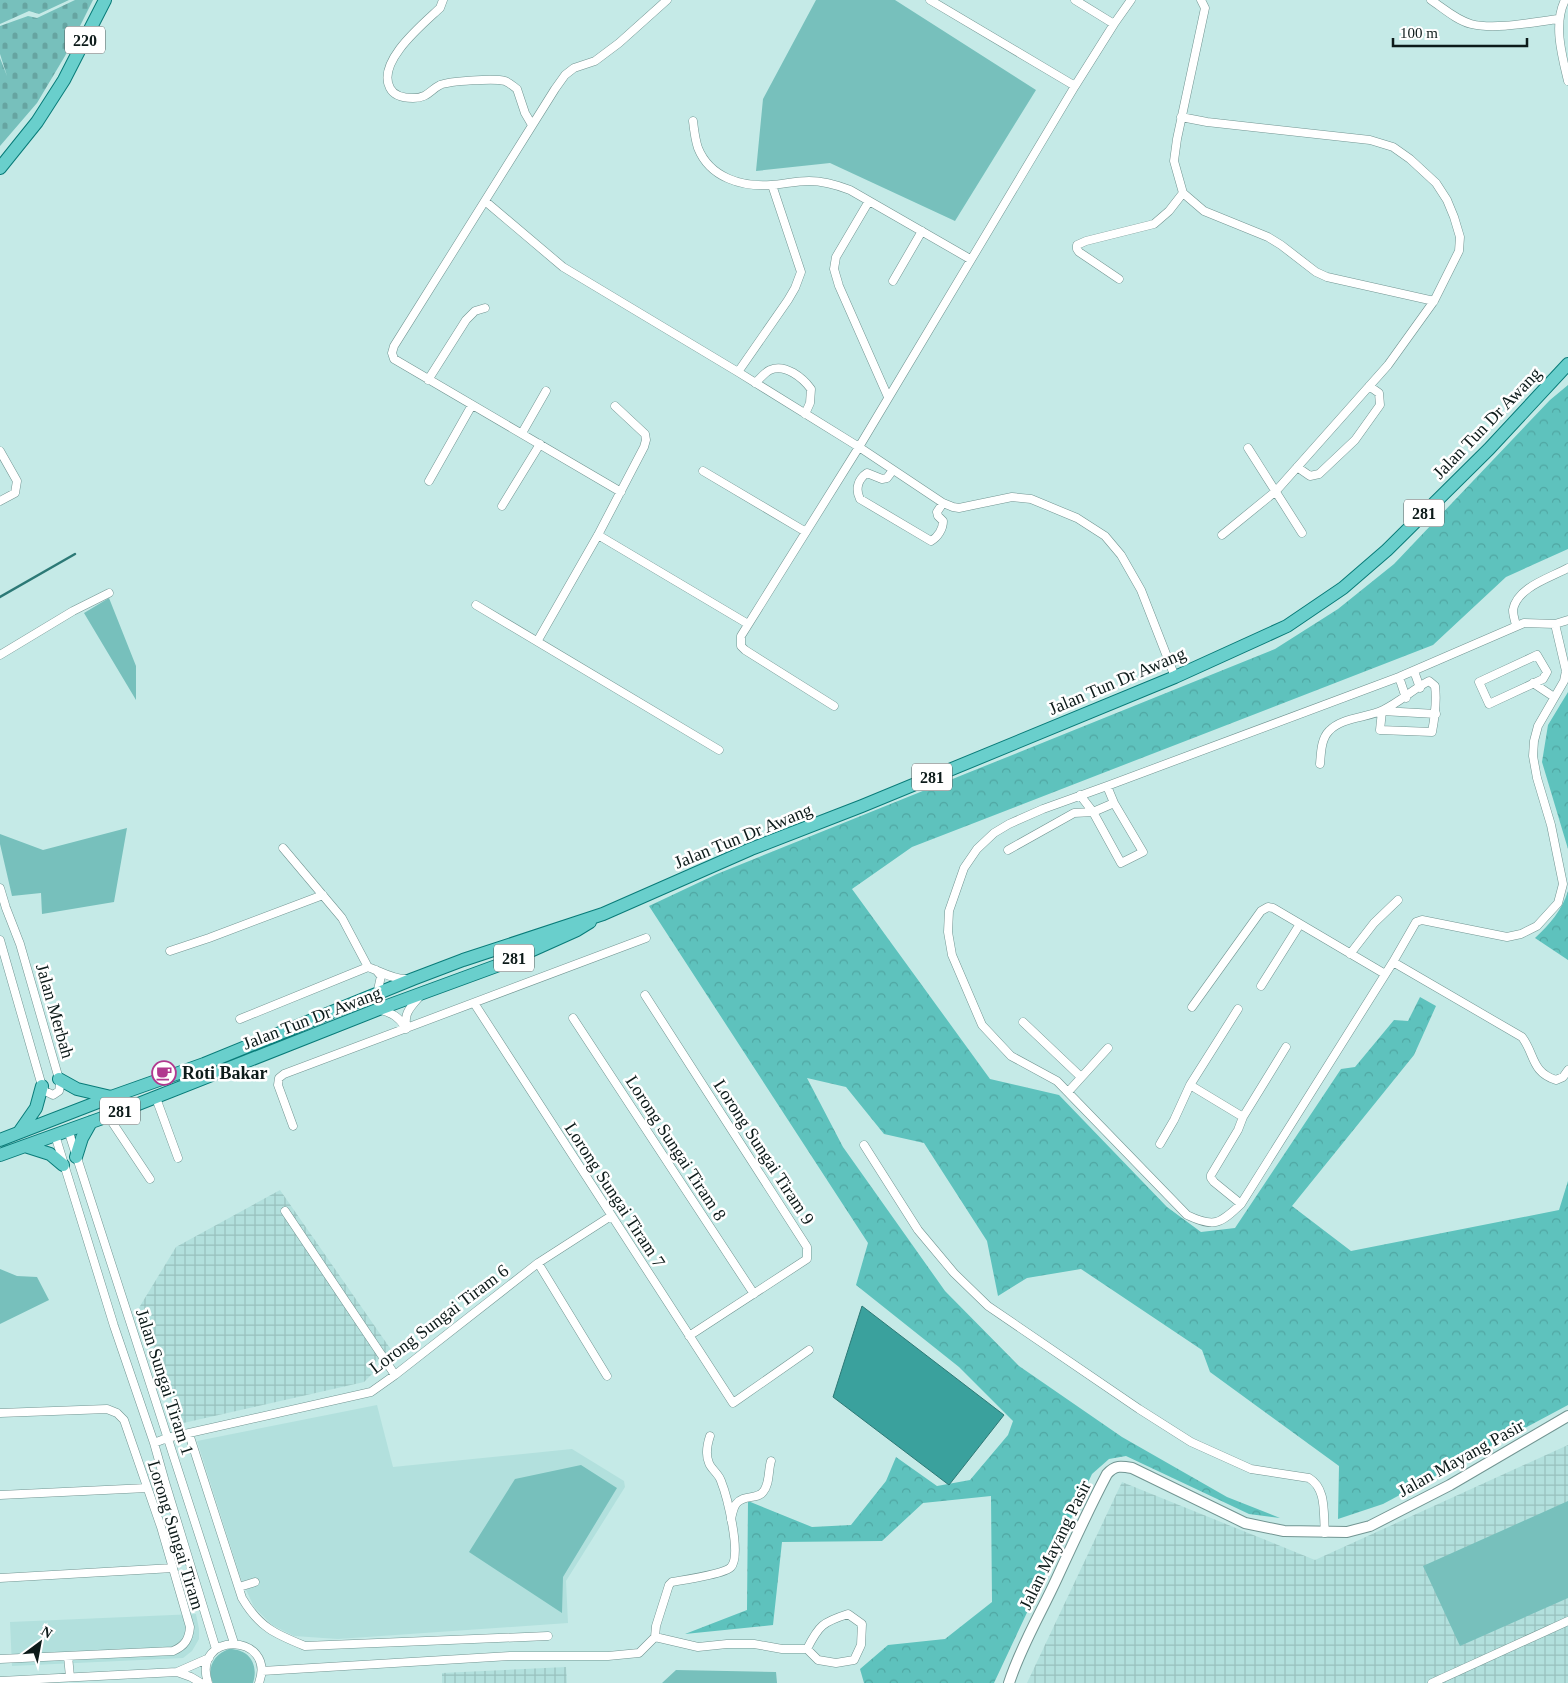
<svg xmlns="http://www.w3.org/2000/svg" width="1568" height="1683" font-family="Georgia,serif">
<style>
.built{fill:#b2e0dd}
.industrial{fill:url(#industrial-grid)}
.green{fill:#77c0bc}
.forest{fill:url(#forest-crowns)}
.cemetery{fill:url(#cemetery-stones)}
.water{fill:#3aa19d;stroke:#2c7976}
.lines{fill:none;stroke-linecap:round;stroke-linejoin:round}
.stream{stroke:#2c7976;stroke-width:2.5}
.minor-casing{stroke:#729592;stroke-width:9}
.tertiary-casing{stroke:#729592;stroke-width:12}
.primary-casing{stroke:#087b78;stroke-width:14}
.minor{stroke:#fff;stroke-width:8}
.tertiary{stroke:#fff;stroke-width:10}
.primary{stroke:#69cfcc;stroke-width:12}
.labels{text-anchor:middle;stroke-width:5;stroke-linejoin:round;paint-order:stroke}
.shield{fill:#fff;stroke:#565f5f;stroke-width:1}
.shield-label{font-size:16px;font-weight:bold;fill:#0d1b1a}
.street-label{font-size:18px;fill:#0d1b1a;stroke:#fff}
.poi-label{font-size:18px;font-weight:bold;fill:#0d1b1a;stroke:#fff;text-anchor:start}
</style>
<defs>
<pattern id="industrial-grid" width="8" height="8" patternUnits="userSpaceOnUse" patternTransform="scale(1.25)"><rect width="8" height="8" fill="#b2e0dd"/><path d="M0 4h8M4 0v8" fill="none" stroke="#98c0bd"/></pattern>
<pattern id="forest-crowns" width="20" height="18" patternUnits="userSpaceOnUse" patternTransform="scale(1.25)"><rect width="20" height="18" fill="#5ec2bd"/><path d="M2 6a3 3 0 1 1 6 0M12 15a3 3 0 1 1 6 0" fill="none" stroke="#50a6a2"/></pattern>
<pattern id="cemetery-stones" width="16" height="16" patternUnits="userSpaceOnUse" patternTransform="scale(1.25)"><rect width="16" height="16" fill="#77c0bc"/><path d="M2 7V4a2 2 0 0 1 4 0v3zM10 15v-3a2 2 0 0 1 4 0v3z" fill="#66a4a1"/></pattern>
</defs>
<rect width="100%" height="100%" fill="#c5eae7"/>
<path class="built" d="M 377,1405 L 393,1467 L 572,1449 L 624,1481 L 625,1487 L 566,1581 L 568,1623 L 338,1639 L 294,1636 L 272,1625 L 254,1607 L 241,1579 L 197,1441 Z
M 196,1614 L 199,1629 L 199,1639 L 192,1651 L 183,1658 L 12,1666 L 10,1622 Z"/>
<path class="industrial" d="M 280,1190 L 392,1351 L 374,1364 L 373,1373 L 364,1382 L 179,1424 L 137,1311 L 176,1247 Z
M 1568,1445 L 1568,1683 L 1027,1683 L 1122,1482 L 1315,1560 Z
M 566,1667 L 567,1683 L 442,1683 L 442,1673 Z"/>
<path class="green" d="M 816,0 L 895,0 L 1036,90 L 955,221 L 830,163 L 756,171 L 763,99 Z
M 109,598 L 136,666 L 136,700 L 84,613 Z
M 127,828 L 114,902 L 42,914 L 41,893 L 12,896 L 0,844 L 0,834 L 43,850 Z
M 0,1269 L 17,1276 L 37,1277 L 49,1300 L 0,1324 Z
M 581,1465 L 617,1488 L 563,1577 L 562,1613 L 469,1552 L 515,1479 Z
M 1568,1501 L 1568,1598 L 1460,1646 L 1423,1566 Z
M 229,1649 C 249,1649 259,1664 253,1683 L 213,1683 C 206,1668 214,1654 229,1649 Z
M 676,1670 L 776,1672 L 777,1683 L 662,1683 Z"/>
<path class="forest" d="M 1568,385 L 1568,549 L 1506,577 L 1433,645 L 912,847 L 852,889 L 990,1079 L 1059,1095 L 1167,1207 L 1201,1232 L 1235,1228 L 1341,1069 L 1355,1067 L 1394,1020 L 1408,1021 L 1420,997 L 1436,1006 L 1414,1055 L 1292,1206 L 1351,1251 L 1559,1210 L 1568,1181 L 1568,1405 L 1383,1504 L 1338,1519 L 1339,1466 L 1210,1372 L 1202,1350 L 1081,1269 L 1027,1278 L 998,1296 L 987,1241 L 924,1143 L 884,1134 L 846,1087 L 807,1078 L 843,1147 L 945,1291 L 1019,1366 L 1122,1437 L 1227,1497 L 1280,1518 L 1249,1514 L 1126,1456 L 1109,1459 L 1092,1474 L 994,1683 L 864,1683 L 860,1669 L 888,1645 L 945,1639 L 992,1602 L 991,1496 L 923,1503 L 882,1541 L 782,1542 L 773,1625 L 685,1634 L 747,1610 L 748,1501 L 812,1527 L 851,1525 L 886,1481 L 896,1457 L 937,1486 L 970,1480 L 1008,1435 L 1013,1421 L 959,1367 L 856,1285 L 868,1243 L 649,906 L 717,874 L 1275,649 L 1338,609 L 1394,564 L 1550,400 Z
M 1568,692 L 1568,849 L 1542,762 L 1548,725 Z
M 1568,891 L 1568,960 L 1535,938 C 1550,924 1562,910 1568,891 Z"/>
<path class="cemetery" d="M 0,0 L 69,0 L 39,14 L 29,11 L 0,24 Z
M 75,0 L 93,0 L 65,56 L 37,103 L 0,146 L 0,58 L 7,76 L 0,54 L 0,26 L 28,16 L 37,18 Z"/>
<path class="water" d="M 862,1306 L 1004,1415 L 949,1485 L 833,1397 Z"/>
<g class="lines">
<path class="stream" d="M 0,597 L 75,554"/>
<g class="minor-casing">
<path id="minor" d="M 443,0 L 440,8 C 423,24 376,62 390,88 C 394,96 404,98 413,98 C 428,98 430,90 440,85 C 449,81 495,78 505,81 C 510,83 513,86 517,89 L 525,113 L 532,125
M 930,0 L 1075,86
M 1075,0 L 1114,24
M 1201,0 L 1205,8 L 1177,139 L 1174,161 L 1183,193 L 1204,211 L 1268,237 L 1281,245 L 1316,272 L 1327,277 L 1434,301
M 1431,0 C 1443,8 1456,20 1471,24 C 1495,30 1534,22 1559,19
M 1565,0 C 1553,24 1562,56 1568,81
M 1181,117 L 1207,122 L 1370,140 L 1393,147 L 1410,159 L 1436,183 L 1447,200 L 1454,217 L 1460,237 L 1459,251 L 1434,301 L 1388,365 L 1276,491 L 1222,535
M 693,121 C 694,130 695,139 698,148 C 710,178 742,187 771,185 C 784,184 796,181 809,181 C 823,181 837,185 850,190 L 970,259
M 485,201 L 563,267 L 738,372 L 859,447 L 943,503 L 953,507 L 959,508 L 1012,497 L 1031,499 L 1077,518 L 1105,536 L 1121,555 L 1141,590 L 1175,677
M 869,201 L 836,257 L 834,269 L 839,286 L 888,397
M 1119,279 L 1079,252 L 1077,249 L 1077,245 L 1086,241 L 1154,224 L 1169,211 L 1183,193
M 893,281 L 922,231
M 738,372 L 788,300 L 795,288 L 801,272 L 772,185
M 428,380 L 466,320 L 475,311 L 485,308
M 755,383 C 760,379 765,372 770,370 C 785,363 803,378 811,389 L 810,403 L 805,414
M 522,433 L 546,391
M 1248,448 L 1302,533
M 0,451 L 17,481 L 15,493 L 0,501
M 1297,467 L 1310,476 L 1319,474 L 1355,440 L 1380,405 L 1379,393 L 1369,386
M 893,470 L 887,478 L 882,479 L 867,473 C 858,479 855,489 860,499 L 931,541 C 938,537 943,529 943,521 L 938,516 L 937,512 L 943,503
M 703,471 L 806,532
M 429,481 L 472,405
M 621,492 L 394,359 L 392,353 L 394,346 L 555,89 L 565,75 L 574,68 L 595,61 L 619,43 L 667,0
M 502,506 L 540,444
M 598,535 L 748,624
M 476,605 L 719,750
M 1555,624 L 1566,671 L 1564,681 L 1538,726 L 1534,741 L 1533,756 L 1537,778 L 1551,825 L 1563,884 L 1558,903 L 1537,926 L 1521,934 L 1507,937 L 1422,920 L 1416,922 L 1393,962 L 1241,1204 C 1220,1224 1214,1228 1187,1215 L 1057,1081 L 1011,1056 L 982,1025 L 952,955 L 948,932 L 949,911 L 964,868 L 977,849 L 994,833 L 1009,824 L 1043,809 L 1107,786 L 1399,677 L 1524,623 L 1555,624 L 1568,620
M 1516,625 C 1515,621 1513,615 1513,610 C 1517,587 1550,578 1568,568
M 538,640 L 598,535 L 644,447 L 646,440 L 645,434 L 615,406
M 0,655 L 73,611 L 109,593
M 1537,655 L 1547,672 L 1543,679 L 1489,704 L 1479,682 Z
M 1414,671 L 1420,688
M 1399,677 L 1406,698
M 1533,683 L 1554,697
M 834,706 L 745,650 L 741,646 L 741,636 L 859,447 L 1075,86 L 1114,24 L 1131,0
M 1320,764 C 1321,753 1321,739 1329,731 C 1342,717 1367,718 1383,710 C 1400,702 1413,689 1429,681 L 1435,686 C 1437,701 1435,716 1432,732 L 1380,730 L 1382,711 L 1436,714
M 1080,795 L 1093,812 L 1121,863 L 1143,852 L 1114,803 L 1107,786
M 283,848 L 342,918 L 368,967 C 379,971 395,980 406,979
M 1008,850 L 1074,813 L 1093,812 L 1114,803
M 0,888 L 6,908 L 20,944 L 59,1079 L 60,1086 L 59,1091 L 53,1095 L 45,1091 L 42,1086 L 0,940
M 170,951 L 209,938 L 323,895
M 1350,954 L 1374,923 L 1398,900
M 1393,962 L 1522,1037 C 1535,1054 1531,1072 1556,1080 L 1563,1077 L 1568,1070
M 1261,986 L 1300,924
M 374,994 L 378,990 L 381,976 L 376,970
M 645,995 L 807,1247 L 807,1259 L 689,1336
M 474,1003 L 733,1403 L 809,1350
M 1192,1007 L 1261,911 L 1268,907 L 1273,908 L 1385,974
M 381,1010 C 392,1013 399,1017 405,1027
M 573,1018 L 754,1294
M 240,1019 L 368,967
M 1023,1022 L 1081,1077
M 406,1029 C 404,1012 410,1008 420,996
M 1190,1085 L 1243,1117
M 1068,1092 L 1108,1048
M 156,1098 L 178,1158
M 108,1116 L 150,1179
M 293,1126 L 278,1085 L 279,1078 L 284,1074 L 646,938
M 68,1130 L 234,1643
M 55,1135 L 114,1326 L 154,1443 L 165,1482 L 216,1649
M 1160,1144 L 1174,1120 L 1190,1085 L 1238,1009
M 864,1145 L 918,1230 L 954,1273 L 988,1306 L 1139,1409 L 1191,1442 L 1251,1469 L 1309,1478 C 1327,1489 1323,1513 1325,1533
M 1241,1204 L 1214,1182 L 1211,1178 L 1211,1175 L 1238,1130 L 1243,1117 L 1286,1047
M 285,1211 L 395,1375
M 538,1263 L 607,1376
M 0,1413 L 107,1409 L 117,1413 L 124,1420 L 161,1527 L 190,1627 C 189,1639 185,1646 173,1651 L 0,1659
M 189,1434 L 242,1598 C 259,1627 275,1634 305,1646 L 548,1636
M 154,1443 L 167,1438 L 371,1392 L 395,1375 L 538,1263 L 611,1216
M 0,1495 L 147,1488
M 731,1519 C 732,1515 733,1508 736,1504 C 743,1494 757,1500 763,1492 C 770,1484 768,1470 771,1461
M 0,1578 L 173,1568
M 239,1587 L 255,1582
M 655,1637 L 698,1647 L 727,1644 L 754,1644 L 782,1649 L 807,1649 C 819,1625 823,1622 848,1614 L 862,1624 L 861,1645 L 854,1660 L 836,1663 L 818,1660 L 807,1649
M 68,1656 L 70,1677
M 262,1671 L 510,1656 L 608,1656 L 639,1653 L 655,1637 L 656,1626 L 669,1585 L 672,1582 C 683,1580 725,1574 731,1567 C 742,1555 727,1496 721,1481 C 719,1474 711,1469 709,1463 C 705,1454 707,1445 710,1436
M 177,1672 L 191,1677 L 201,1683
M 0,1681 L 177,1672 L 209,1658
M 208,1683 C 191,1630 277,1633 259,1683
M 1432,1683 L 1568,1621"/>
</g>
<g class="tertiary-casing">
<path id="tertiary" d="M 1009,1683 C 1021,1646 1041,1613 1057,1578 C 1073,1543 1089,1508 1107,1474 C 1115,1465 1121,1466 1132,1468 L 1245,1523 L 1284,1531 L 1347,1532 L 1370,1526 L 1450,1485 L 1568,1416"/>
</g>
<g class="primary-casing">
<path id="primary" d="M 0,168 L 37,122 L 64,80 L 105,0
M 59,1079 L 77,1089 L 111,1097
M 20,1131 L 36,1108 L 42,1086
M 0,1140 L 111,1097 L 204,1064 L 413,979 L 463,960 L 603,914 L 751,849 L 862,806 L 1175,677 L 1287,626 L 1343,588 L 1387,550 L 1489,449 L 1568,364
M 25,1146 L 50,1154 L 63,1165
M 0,1155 L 108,1116 L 379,1009 L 499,965 L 577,930 L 590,922
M 76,1157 L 82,1138 L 91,1122"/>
</g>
<use href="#minor" class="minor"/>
<use href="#tertiary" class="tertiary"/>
<use href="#primary" class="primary"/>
</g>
<defs>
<g id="cafe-ring" transform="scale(1.25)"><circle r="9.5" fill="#fff" stroke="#b1398f" stroke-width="1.5"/><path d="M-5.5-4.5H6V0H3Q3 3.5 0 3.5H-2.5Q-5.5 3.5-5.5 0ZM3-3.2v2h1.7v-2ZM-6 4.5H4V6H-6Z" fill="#b1398f"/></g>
</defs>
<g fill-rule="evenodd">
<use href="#cafe-ring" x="164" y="1073"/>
</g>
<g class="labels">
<g class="shield">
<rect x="65" y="26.5" width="40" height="27" rx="4"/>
<rect x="1404" y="499.5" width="40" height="27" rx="4"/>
<rect x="912" y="763.5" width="40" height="27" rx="4"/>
<rect x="494" y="944.5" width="40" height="27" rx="4"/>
<rect x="100" y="1097.5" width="40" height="27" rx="4"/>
</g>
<g class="shield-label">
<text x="85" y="46">220</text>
<text x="1424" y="519">281</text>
<text x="932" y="783">281</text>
<text x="514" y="964">281</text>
<text x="120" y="1117">281</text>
</g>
<g class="street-label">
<text transform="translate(1487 423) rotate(-46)" y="6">Jalan Tun Dr Awang</text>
<text transform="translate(1117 681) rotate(-23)" y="6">Jalan Tun Dr Awang</text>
<text transform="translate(743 836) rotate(-22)" y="6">Jalan Tun Dr Awang</text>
<text transform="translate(55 1011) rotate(74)" y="6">Jalan Merbah</text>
<text transform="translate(312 1018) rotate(-21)" y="6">Jalan Tun Dr Awang</text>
<text transform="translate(676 1148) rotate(57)" y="6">Lorong Sungai Tiram 8</text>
<text transform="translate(764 1152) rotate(57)" y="6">Lorong Sungai Tiram 9</text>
<text transform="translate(615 1195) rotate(57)" y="6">Lorong Sungai Tiram 7</text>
<text transform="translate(439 1319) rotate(-37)" y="6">Lorong Sungai Tiram 6</text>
<text transform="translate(165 1382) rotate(72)" y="6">Jalan Sungai Tiram 1</text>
<text transform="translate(1461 1458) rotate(-29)" y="6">Jalan Mayang Pasir</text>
<text transform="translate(176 1535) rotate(73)" y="6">Lorong Sungai Tiram</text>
<text transform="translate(1055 1545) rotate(-64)" y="6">Jalan Mayang Pasir</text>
</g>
<g class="poi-label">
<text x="182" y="1079">Roti Bakar</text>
</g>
</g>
<g transform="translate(40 1643) rotate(32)" stroke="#ffffff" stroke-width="4" paint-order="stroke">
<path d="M0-4L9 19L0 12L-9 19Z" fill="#0d1b1a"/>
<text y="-8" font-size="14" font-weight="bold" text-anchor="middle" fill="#0d1b1a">N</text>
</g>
<path d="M1393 38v8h134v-8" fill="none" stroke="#0d1b1a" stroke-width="2.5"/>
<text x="1400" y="38" font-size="15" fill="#0d1b1a" stroke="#ffffff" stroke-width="4" paint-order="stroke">100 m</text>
</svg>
